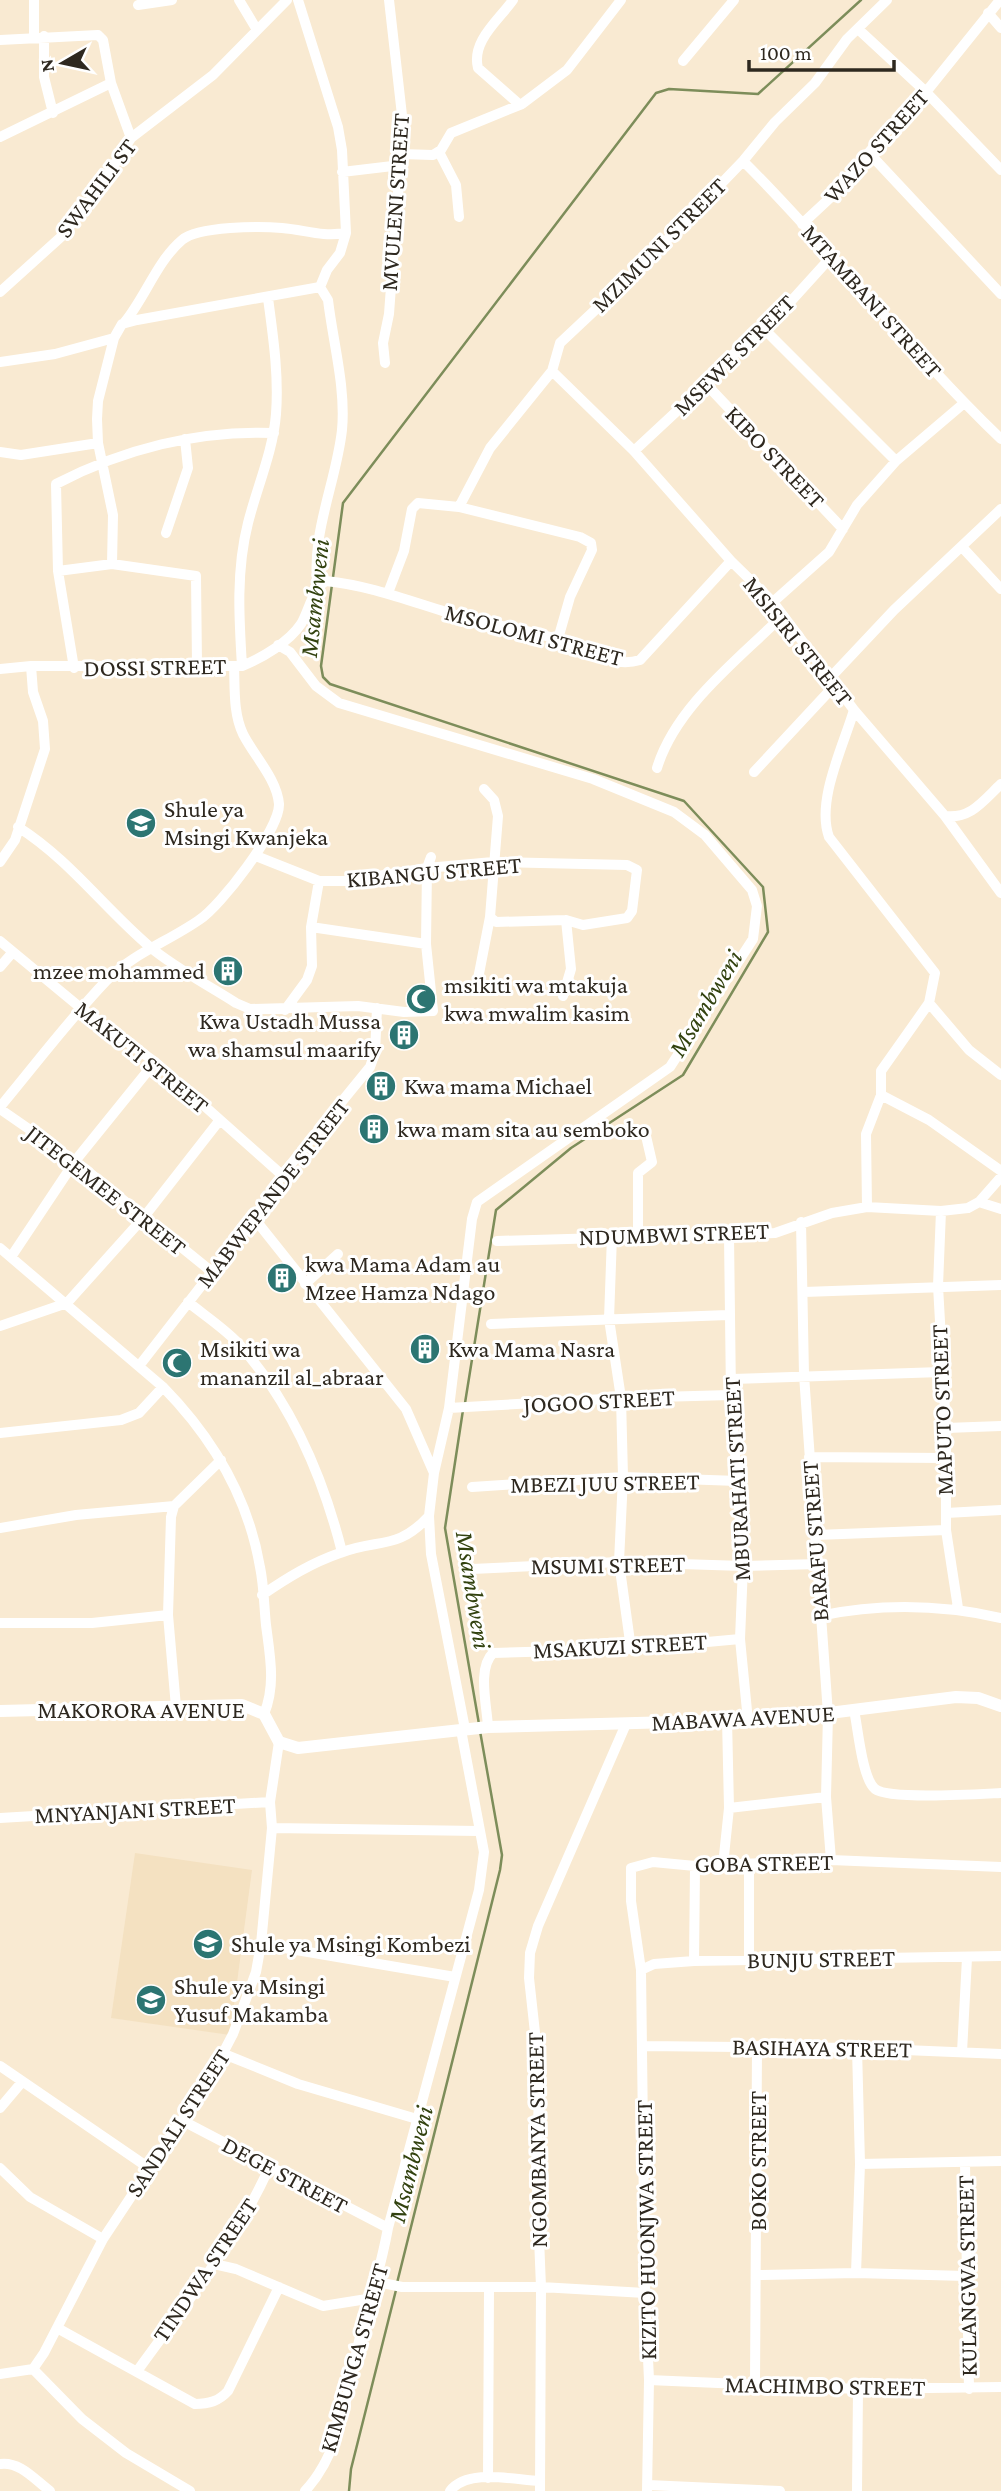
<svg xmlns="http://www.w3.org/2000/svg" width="1001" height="2491" font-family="'Crimson Pro',serif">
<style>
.built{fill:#f4e1c1}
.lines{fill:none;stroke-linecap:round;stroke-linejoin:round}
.stream{stroke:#7d8d5a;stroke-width:2.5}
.minor{stroke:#fff;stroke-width:10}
.tertiary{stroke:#fff;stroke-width:12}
.labels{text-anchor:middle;stroke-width:6;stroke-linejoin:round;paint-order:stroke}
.street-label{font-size:24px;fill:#2e281f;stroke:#fff}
.poi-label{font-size:24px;fill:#2e281f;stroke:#fff;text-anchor:start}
.water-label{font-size:26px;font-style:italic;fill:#32420f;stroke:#fff}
</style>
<rect width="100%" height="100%" fill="#f9ead2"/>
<path class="built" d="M 135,1853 L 252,1870 L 230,2035 L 111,2018 Z"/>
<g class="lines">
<path class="stream" d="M 465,1403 L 496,1210 L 571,1148 L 683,1075 L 768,932 L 763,887 L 684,801 L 330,684 L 323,677 L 321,666 L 343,503 L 656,93 L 669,89 L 758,94 L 861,0
M 463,1410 L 445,1528 L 479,1724
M 397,2283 L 500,1870 L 502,1855 L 480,1731
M 349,2491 L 351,2469 L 396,2290"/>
<path class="minor" d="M 34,0 L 34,38
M 239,0 L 257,30
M 298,0 L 338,127 L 342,150 L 346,233 L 340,253 L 327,270 L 320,287
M 513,0 C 499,20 471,41 478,68 L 520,105
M 138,5 L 172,0
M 988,13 L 1001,28
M 858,29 L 926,92 L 1001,170
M 44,36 L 44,77 L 53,113
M 0,40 L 98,35 L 103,40 L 111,83 L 131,138
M 683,61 L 734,0
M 0,137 L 111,83
M 439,152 L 456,185 L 459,217
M 869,153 L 1001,294
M 401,154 L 433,155 L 441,150 L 451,133 L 522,104 L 567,70 L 621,0
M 743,161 C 833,250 910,352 1001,439
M 342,172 L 401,165
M 802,224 L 831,197 L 911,103 L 926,92 L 1000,0
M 0,292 L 62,236 L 97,192 L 131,138 L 213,75 L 287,0
M 124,323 C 145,298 157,261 182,240 C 198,226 261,226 282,228 C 306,230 321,237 346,233
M 765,330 L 896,461
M 0,362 L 55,354 L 114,338 L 122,324 L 137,320 L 320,287
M 385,363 L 383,343 L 389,314 L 403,124 L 389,0
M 552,371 L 634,451 L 731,561 L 773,602 L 854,710 L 945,816 L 1001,893
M 706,384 L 843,529
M 634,451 L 706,384 L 731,356 L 765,330 L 832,256
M 0,452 L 21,455 L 98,443
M 459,507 L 490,448 L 552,371 L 560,343 L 642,266 L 743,161 L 775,122 L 815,83 L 847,39 L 887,0
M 166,533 L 188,468 L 185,439
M 962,547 L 1001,589
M 112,564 L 113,515 L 98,443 L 97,419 L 98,401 L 114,338
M 58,571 L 112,564 L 196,576 L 197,665
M 318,590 C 310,534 336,484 342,430 C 346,388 333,342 328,300 L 320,287
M 388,593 L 404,551 L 412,509 L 418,503 L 459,507 L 580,537 L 591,543 L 592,550 L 570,597 L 558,639
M 773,602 L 829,552 L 857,505 L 896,461 L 963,404
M 278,645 L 290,652 L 316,686 L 339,703 L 593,779 L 674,812 L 705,835 L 752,890 L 757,906 L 753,939 L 670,1067 L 477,1202 L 472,1219 L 449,1408 L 434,1473 L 429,1516 L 431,1554 L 465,1729
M 242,666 C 239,618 236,570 248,523 C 257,487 273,452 276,414 C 279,375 273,336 268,298
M 74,668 L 58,571 L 56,484 C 123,449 198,430 274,433
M 0,669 L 31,666 L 242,666 C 262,658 289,642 301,624 C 309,611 312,589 326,581 C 375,586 419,605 466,618 C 497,626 530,630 560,640 C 586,649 612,669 640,660 L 731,561
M 830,678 L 894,610 L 1001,509
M 854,710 C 843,747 816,801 829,837 L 935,973 L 929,1003 L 881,1071 L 881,1095 L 866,1134 L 867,1207
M 657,768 C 676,706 738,660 782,616
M 754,772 L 835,685
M 945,816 C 971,819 983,801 1001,784
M 18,827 C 70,860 104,908 150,947 C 175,968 208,985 236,1003 L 250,1009 L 358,1006 L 404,1012 L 433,1011 L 426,944 L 427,868 L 431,857
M 256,856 L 319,881 L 347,881 L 427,868 L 493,862 L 627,865 L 637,870 L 632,911 L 627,918 L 583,925 L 566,920 L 496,922 L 490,917
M 0,862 L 15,840 L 45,749 L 43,721 L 33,692 L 31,666
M 311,927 L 426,944
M 0,941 L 82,1009 L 155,1062 L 282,1175
M 0,967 L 12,953
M 477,984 L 490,917 L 498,816 L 494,800 L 484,789
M 563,996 L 571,969 L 566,920
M 929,1003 L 969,1050 L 1001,1075
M 285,1010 L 307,980 L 312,966 L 311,927 L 319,881
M 881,1095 L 929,1120 L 1001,1171
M 0,1107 C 35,1065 68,1021 106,981 C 132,954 169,941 199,920 C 220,907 280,829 279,804 C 277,779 254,756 243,734 C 233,713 235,688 234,666
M 0,1109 L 75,1161 L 212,1272
M 979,1202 L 1001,1209
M 941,1211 L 938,1286 L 946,1428 L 946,1530 L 958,1608
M 254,1218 L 406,1409 L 434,1473
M 801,1222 L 804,1375 L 828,1714 L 826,1797 L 831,1860
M 612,1236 L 609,1319 L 621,1398 L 623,1477 L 619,1562 L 631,1649
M 729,1236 L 731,1395 L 743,1566 L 740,1639 L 748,1721
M 638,1237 L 638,1173 L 652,1162 L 646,1136
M 497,1241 L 775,1233 L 832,1213 L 867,1207 L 941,1211 L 968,1208 L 979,1202 L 1001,1177
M 0,1248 L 163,1387 C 212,1437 248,1497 260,1567 C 264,1586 264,1606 266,1625 C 270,1656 276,1685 264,1714
M 11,1257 L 75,1161 L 155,1062
M 305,1284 L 338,1254
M 804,1292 L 1001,1285
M 188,1302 C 204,1315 224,1328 238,1343 C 290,1401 323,1477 342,1552
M 491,1324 L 728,1315
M 0,1326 L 67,1303 L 144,1217 L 219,1121
M 139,1366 L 254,1218 L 282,1175 L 370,1067 L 375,1053 L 377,1008
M 733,1379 L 941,1372
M 449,1408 L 621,1398 L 731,1395
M 946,1428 L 1001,1426
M 0,1433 L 121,1420 L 139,1413 L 163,1387
M 809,1457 L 944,1458
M 472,1487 L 623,1477 L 738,1481
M 946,1513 L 1001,1510
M 0,1528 L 76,1515 L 174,1506
M 816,1535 L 946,1530
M 472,1569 L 619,1562 L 743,1566 L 819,1564
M 262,1595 C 287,1578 311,1563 340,1553 C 378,1538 397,1551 429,1516
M 819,1616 C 881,1603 939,1604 1001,1618
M 0,1623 L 92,1623 L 168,1615
M 176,1707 L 168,1615 L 171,1517 L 174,1506 L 221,1460
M 854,1710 C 858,1728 862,1778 875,1789 C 889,1800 980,1794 1001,1793
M 488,1727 C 487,1706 477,1668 493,1653 L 631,1649 L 740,1639
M 729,1808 L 826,1797
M 0,1818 L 270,1802
M 272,1828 L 479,1831
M 723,1865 L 729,1808 L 727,1719
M 749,1865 L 749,1960
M 261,1944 L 455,1977
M 694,1961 L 695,1866
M 641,1970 L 654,1964 L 694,1961 L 1001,1956
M 643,2046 L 857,2048 L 1001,2054
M 962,2052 L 967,1958
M 224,2054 L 298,2084 L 417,2119
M 0,2066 L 149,2168
M 0,2108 L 22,2082
M 183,2121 L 388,2228
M 965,2163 L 969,2389
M 860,2164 L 1001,2161
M 0,2168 L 30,2197 L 103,2239
M 214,2264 L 236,2269 L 323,2306 L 373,2298
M 856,2273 L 860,2164 L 857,2048
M 758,2275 L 856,2273 L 965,2276
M 378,2282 L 402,2287 L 541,2287 L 645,2293
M 59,2329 L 195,2404 C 209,2404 219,2401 228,2391 L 279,2287
M 33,2369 L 82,2419 L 126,2453 L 190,2491
M 138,2370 C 185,2305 236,2241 269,2168
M 0,2374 L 33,2369 L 44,2353 L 103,2239 L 211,2076 L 233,2034 L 256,1972 L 261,1944 L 272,1828 L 270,1802 L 279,1742
M 649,2380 L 858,2389 L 1001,2387
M 755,2386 L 757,2046
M 0,2464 C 20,2461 35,2480 50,2491
M 488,2478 L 489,2288
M 648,2485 L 780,2491
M 305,2491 C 343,2451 347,2388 360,2337 C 371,2299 381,2267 388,2228 L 479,1890 L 484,1852 L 461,1730
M 450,2491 C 468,2468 514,2480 540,2481
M 540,2491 L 541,2287 L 536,2164 L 540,2078 L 529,1978 L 530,1953 L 538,1926 L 626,1724
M 647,2491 L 649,2380 L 645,2293 L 641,1970 L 631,1901 L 631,1868 L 653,1862 L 695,1866 L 831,1860 L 1001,1867
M 857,2491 L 858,2389"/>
<path class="tertiary" d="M 0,1711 L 242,1705 L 264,1714 L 279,1742 L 298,1748 L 488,1727 L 782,1719 L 956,1697 L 978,1698 L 1001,1706"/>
</g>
<defs>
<g id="school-disc" transform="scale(1.575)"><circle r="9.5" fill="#2c7572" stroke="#fff"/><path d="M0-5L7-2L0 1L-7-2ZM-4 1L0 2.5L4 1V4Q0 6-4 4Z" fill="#fff"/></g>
<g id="building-disc" transform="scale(1.575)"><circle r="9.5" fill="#2c7572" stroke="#fff"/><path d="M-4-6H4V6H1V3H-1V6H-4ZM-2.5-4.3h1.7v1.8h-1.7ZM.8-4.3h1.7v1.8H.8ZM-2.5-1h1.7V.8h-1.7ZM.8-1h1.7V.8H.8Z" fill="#fff"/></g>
<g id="mosque-disc" transform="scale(1.575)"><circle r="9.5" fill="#2c7572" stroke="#fff"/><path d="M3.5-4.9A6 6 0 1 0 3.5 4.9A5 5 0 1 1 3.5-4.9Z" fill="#fff"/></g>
</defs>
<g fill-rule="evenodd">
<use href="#school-disc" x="141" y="823"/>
<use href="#building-disc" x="228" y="971"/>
<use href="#mosque-disc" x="421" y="999"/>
<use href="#building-disc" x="404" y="1035"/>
<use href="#building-disc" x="381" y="1086"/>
<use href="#building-disc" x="374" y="1129"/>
<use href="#building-disc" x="282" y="1278"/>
<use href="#building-disc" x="425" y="1349"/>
<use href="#mosque-disc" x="177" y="1363"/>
<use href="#school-disc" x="208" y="1944"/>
<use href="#school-disc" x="151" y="2000"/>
</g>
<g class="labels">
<g class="street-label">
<text transform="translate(876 146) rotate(-48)" y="8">WAZO STREET</text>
<text transform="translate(96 188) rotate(-53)" y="8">SWAHILI ST</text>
<text transform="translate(395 202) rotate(-86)" y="8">MVULENI STREET</text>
<text transform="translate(659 245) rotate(-45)" y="8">MZIMUNI STREET</text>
<text transform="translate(872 301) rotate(48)" y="8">MTAMBANI STREET</text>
<text transform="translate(734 355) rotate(-45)" y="8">MSEWE STREET</text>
<text transform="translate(775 457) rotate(46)" y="8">KIBO STREET</text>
<text transform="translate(534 635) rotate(15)" y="8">MSOLOMI STREET</text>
<text transform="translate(798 641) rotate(51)" y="8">MSISIRI STREET</text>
<text transform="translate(155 667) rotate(-1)" y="8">DOSSI STREET</text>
<text transform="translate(434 872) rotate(-5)" y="8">KIBANGU STREET</text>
<text transform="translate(142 1057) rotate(39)" y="8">MAKUTI STREET</text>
<text transform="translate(106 1190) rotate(38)" y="8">JITEGEMEE STREET</text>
<text transform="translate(273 1193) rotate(-52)" y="8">MABWEPANDE STREET</text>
<text transform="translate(674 1234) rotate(-2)" y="8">NDUMBWI STREET</text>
<text transform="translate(599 1401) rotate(-3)" y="8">JOGOO STREET</text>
<text transform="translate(942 1410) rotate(-92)" y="8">MAPUTO STREET</text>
<text transform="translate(737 1479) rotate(-93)" y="8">MBURAHATI STREET</text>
<text transform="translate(605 1483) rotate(-1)" y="8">MBEZI JUU STREET</text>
<text transform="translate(815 1541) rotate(-94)" y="8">BARAFU STREET</text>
<text transform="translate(608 1565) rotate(-1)" y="8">MSUMI STREET</text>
<text transform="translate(620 1646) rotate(-3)" y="8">MSAKUZI STREET</text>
<text x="141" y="1718">MAKORORA AVENUE</text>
<text transform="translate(743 1718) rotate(-3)" y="8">MABAWA AVENUE</text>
<text transform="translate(135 1810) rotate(-3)" y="8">MNYANJANI STREET</text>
<text transform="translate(764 1863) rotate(-1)" y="8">GOBA STREET</text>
<text transform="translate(821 1959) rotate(-1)" y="8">BUNJU STREET</text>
<text transform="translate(822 2048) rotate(1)" y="8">BASIHAYA STREET</text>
<text transform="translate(178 2123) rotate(-57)" y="8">SANDALI STREET</text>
<text transform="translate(537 2140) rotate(-91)" y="8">NGOMBANYA STREET</text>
<text transform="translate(758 2161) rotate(-90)" y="8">BOKO STREET</text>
<text transform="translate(285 2175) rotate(28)" y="8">DEGE STREET</text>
<text transform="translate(646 2230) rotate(-91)" y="8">KIZITO HUONJWA STREET</text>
<text transform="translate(205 2270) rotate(-56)" y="8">TINDWA STREET</text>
<text transform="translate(967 2276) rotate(-91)" y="8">KULANGWA STREET</text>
<text transform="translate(354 2358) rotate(-74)" y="8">KIMBUNGA STREET</text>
<text transform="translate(825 2386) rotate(1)" y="8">MACHIMBO STREET</text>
</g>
<g class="poi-label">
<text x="164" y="817">Shule ya<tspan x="164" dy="28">Msingi Kwanjeka</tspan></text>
<text x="205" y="979" text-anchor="end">mzee mohammed</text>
<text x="444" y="993">msikiti wa mtakuja<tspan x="444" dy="28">kwa mwalim kasim</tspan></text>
<text x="381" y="1029" text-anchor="end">Kwa Ustadh Mussa<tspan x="381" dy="28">wa shamsul maarify</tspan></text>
<text x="404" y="1094">Kwa mama Michael</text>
<text x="397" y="1137">kwa mam sita au semboko</text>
<text x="305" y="1272">kwa Mama Adam au<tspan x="305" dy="28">Mzee Hamza Ndago</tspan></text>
<text x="200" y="1357">Msikiti wa<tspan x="200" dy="28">mananzil al_abraar</tspan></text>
<text x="448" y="1357">Kwa Mama Nasra</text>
<text x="231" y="1952">Shule ya Msingi Kombezi</text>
<text x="174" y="1994">Shule ya Msingi<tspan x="174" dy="28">Yusuf Makamba</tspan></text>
</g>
<g class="water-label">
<text transform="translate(314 598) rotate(-84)" y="9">Msambweni</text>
<text transform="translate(705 1003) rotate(-59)" y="9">Msambweni</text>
<text transform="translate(474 1590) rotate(81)" y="9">Msambweni</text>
<text transform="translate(410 2164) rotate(-76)" y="9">Msambweni</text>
</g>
</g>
<g transform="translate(63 63) rotate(261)" stroke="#ffffff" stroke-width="5" paint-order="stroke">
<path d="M0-5L12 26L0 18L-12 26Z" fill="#2e281f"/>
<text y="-10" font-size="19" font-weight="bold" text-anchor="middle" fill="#2e281f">N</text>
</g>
<path d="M749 60v10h145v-10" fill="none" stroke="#2e281f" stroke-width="3.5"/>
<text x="760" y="60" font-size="21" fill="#2e281f" stroke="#ffffff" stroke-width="5" paint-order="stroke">100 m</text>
</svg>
